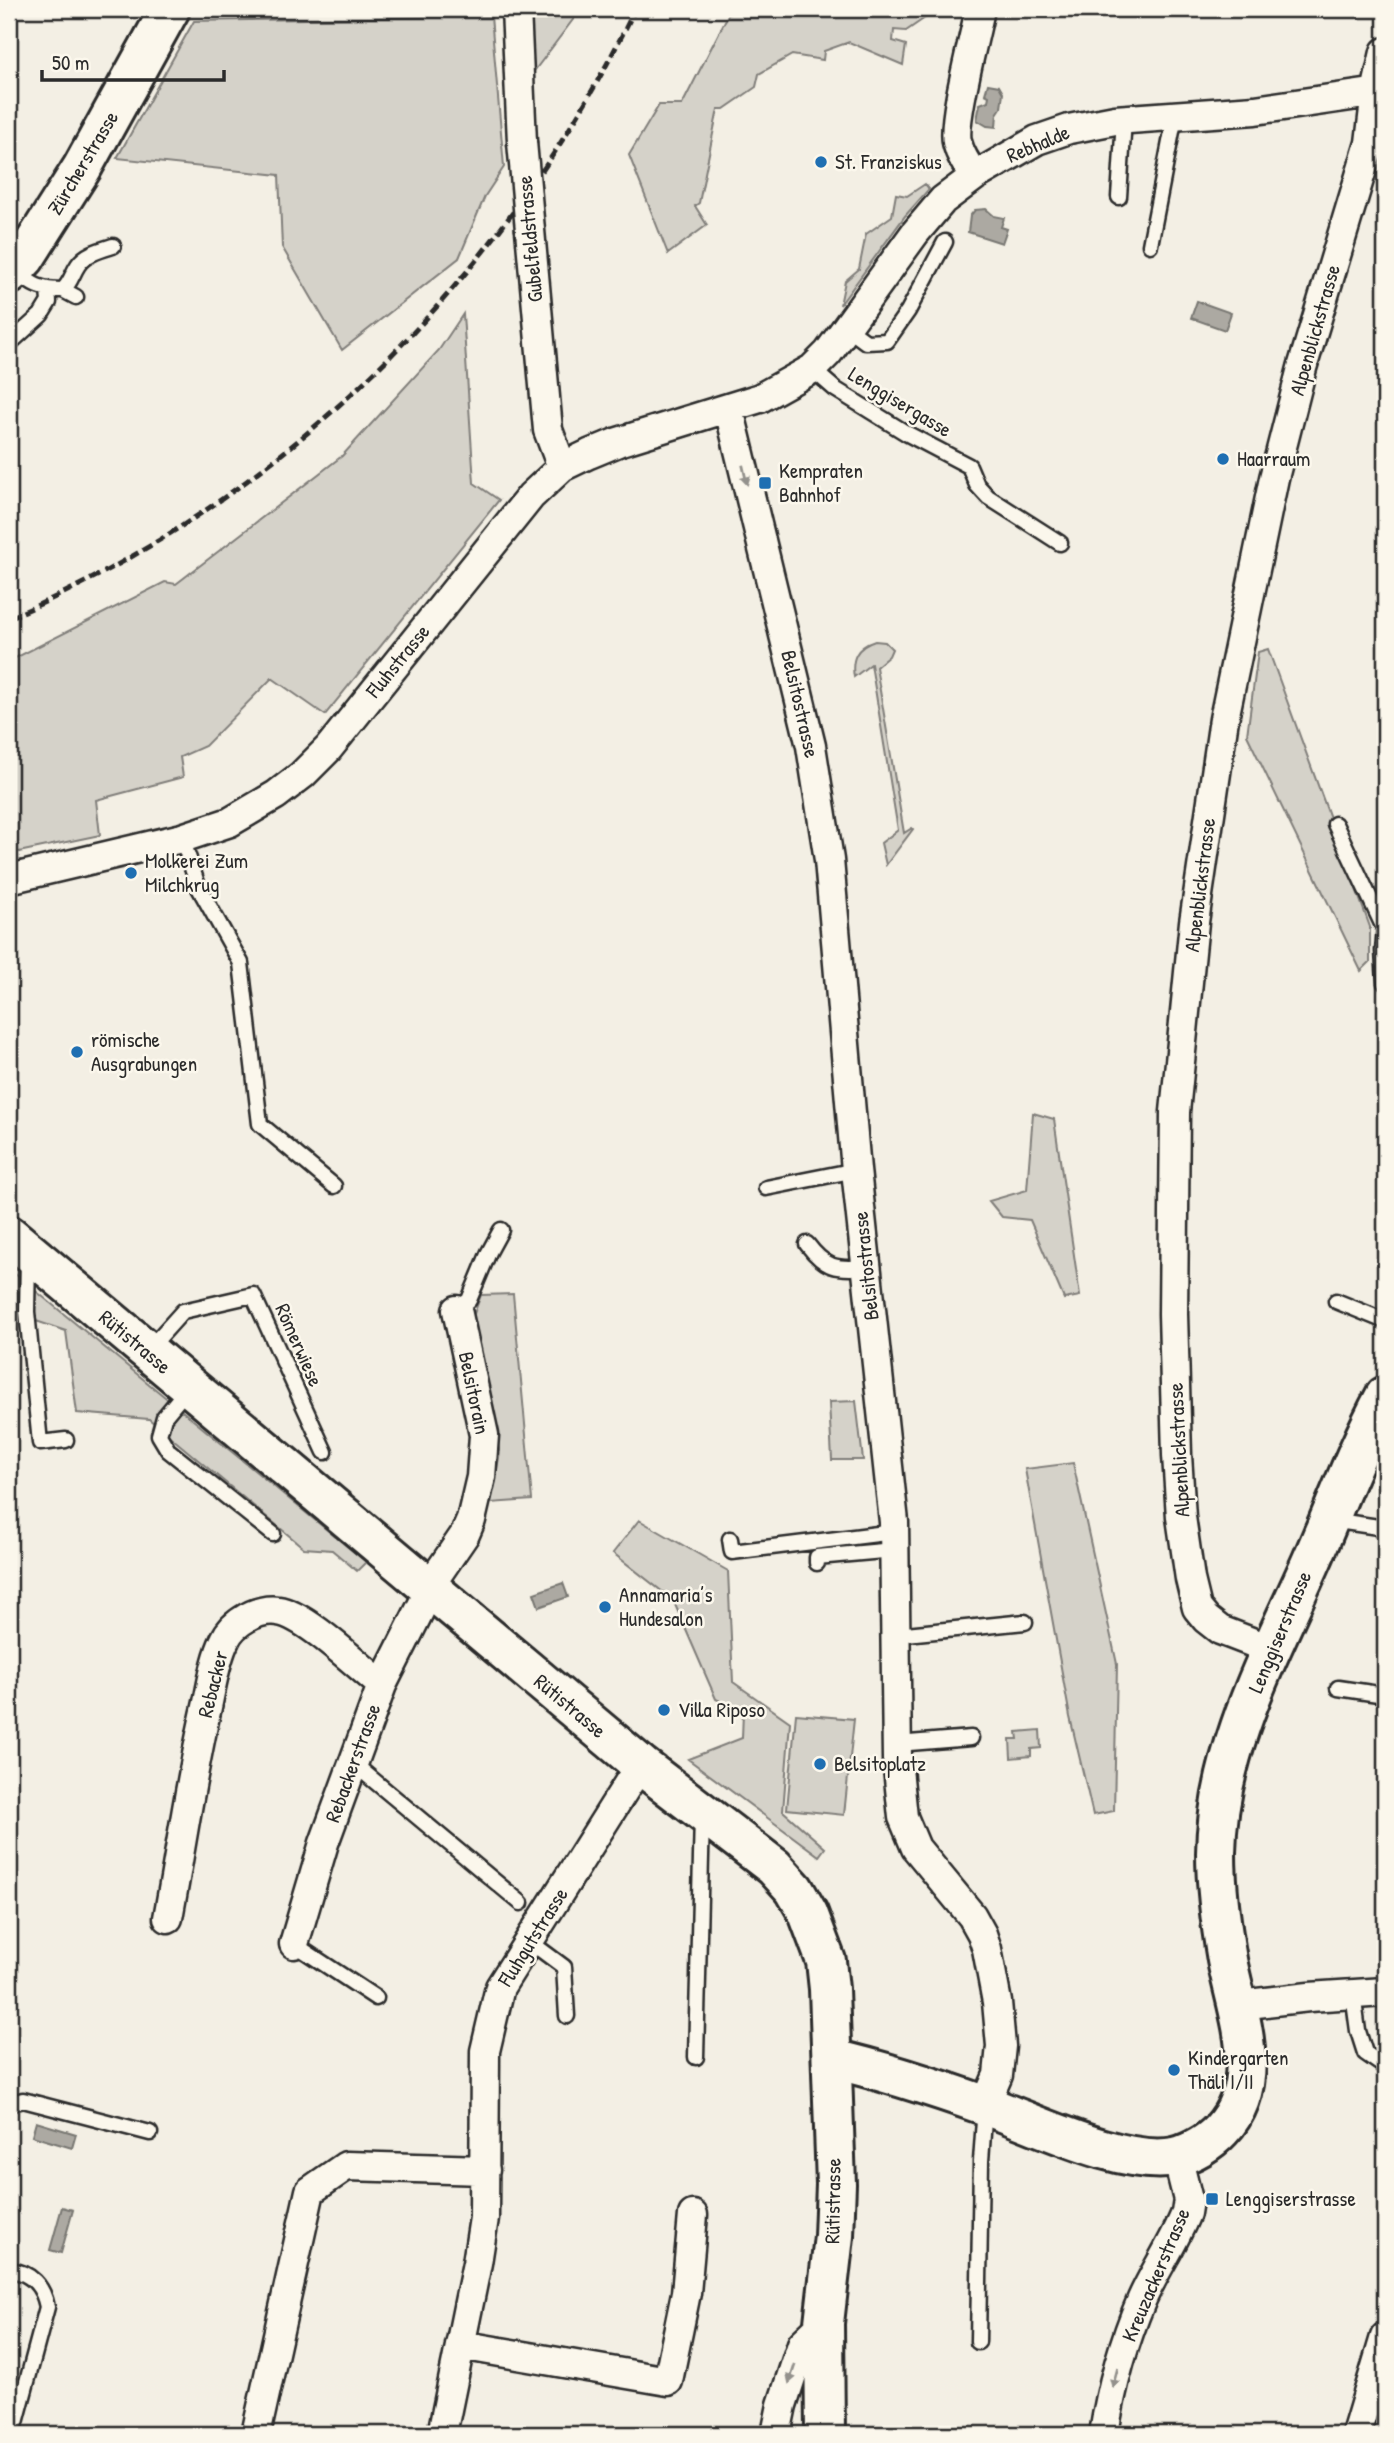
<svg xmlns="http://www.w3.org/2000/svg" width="1394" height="2443" font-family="'Patrick Hand',sans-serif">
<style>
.green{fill:#d5d2c9;stroke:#807e7a;stroke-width:2}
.water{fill:#aca9a2;stroke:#787772;stroke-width:2}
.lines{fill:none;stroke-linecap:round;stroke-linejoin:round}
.lane-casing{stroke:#2b2b2b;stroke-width:19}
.street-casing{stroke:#2b2b2b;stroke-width:33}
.secondary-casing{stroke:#2b2b2b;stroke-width:44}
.primary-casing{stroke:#2b2b2b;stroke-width:44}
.lane{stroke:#fbf7ec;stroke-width:14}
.street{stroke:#fbf7ec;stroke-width:28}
.secondary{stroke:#fbf7ec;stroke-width:38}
.primary{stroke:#fbf7ec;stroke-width:38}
.rail{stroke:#2b2b2b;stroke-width:5;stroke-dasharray:10 5;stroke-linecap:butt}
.street-bridge-casing{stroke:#2b2b2b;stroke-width:33;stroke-linecap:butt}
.street-bridge{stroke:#fbf7ec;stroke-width:28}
.oneway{fill:#93918c}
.poi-dot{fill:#1f6fb2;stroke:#fbf7ec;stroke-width:2.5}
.labels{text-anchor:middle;stroke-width:5;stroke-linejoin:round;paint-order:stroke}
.street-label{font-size:21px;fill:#2b2b2b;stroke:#fbf7ec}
.poi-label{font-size:21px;fill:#2b2b2b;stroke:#fbf7ec;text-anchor:start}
</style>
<rect width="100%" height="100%" fill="#f3efe4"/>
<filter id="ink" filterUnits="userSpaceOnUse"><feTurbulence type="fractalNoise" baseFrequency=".0143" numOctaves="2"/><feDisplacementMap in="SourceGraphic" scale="14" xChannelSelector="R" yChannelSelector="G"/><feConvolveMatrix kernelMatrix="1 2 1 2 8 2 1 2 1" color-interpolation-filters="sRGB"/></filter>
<g filter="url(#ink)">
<path class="green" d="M 530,9 L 581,9 L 532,74 Z
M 731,9 L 938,9 L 906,31 L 894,30 L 893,41 L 906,45 L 903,65 L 849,42 L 824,51 L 823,60 L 792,55 L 759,74 L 756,87 L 724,109 L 718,109 L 699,203 L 695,206 L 707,225 L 668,254 L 629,155 L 659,105 L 682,105 Z
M 491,16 L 504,167 L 485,196 L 459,258 L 342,350 L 282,247 L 279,175 L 117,158 L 194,21 Z
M 925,184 L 929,189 L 905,216 L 840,305 L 845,281 L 859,269 L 866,234 L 892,216 L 896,194 L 907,196 Z
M 463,314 L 474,483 L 499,500 L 325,715 L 272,678 L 205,746 L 180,757 L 183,777 L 96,800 L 100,835 L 9,854 L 9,661 L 165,582 L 176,584 L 342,456 L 439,350 Z
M 875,641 L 885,642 L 892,649 L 889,656 L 876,667 L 904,833 L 912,828 L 913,829 L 886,865 L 881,843 L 898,830 L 871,664 L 854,677 C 851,659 856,647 875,641 Z
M 1268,649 L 1370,927 L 1370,962 L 1361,971 L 1247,735 L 1258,652 Z
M 1033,1113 L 1054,1119 L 1080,1296 L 1064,1299 L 1030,1220 L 1002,1217 L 989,1201 L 1027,1190 Z
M 9,1269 L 366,1562 L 357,1571 L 332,1550 L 304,1548 L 149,1419 L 77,1413 L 66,1331 L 9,1312 Z
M 513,1294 L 532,1500 L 490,1503 L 500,1453 L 469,1327 L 481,1295 Z
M 856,1401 L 863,1460 L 832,1460 L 829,1402 Z
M 1073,1463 L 1117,1664 L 1114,1811 L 1093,1815 L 1070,1717 L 1025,1469 Z
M 639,1520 L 728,1571 L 733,1682 L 790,1722 L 783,1811 L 825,1848 L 819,1856 L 688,1759 L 742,1738 L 743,1712 L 716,1699 L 673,1600 L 613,1553 Z
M 796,1714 L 854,1719 L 844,1815 L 787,1809 Z
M 1040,1730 L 1041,1748 L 1031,1749 L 1031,1756 L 1011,1758 L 1010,1739 L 1018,1739 L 1017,1732 Z"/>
<path class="water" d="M 988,84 L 999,86 L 1003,93 L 1001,108 L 997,114 L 996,127 L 987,126 L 977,120 L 980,104 L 988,101 L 989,96 L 985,94 Z
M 986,209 L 994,216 L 1004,218 L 1001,227 L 1007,229 L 1002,243 L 968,232 L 970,216 L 975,210 Z
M 1197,301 L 1231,313 L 1225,330 L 1191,318 Z
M 563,1583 L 568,1597 L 539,1607 L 534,1593 Z
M 36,2122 L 76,2134 L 72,2148 L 32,2136 Z
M 62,2207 L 73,2210 L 61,2253 L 50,2250 Z"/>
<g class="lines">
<g class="lane-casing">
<path id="lane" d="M 1119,197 L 1124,119
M 1150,245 L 1175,116
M 15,271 C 33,285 39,290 63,290 C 71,282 72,274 78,265 C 85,254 100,250 113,246
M 63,290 L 76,297
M 847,328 L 866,342 L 887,341 L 908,311 L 945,242
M 9,344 L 41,315 L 49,302 L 48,290
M 812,369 L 835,389 L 906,433 L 969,466 L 977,485 L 988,497 L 1060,543
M 1335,824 L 1384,928
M 182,838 L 198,886 L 241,963 L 260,1124 L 334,1186
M 1385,926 L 1383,951 L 1385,983
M 766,1188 L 856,1170
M 807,1244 C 825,1268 836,1270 866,1267
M 28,1256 L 27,1312 L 40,1443 L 66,1440
M 1336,1301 L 1385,1321
M 457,1310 L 469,1300 L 489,1252 L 501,1230
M 148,1350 L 183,1311 L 253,1295 L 325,1452
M 188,1388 L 164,1417 L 159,1435 L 168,1450 L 273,1534
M 1331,1520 L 1385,1528
M 730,1539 L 732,1552 L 894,1532
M 817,1563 L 817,1557 L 894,1550
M 896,1635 L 1025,1622
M 1338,1688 L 1385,1695
M 897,1744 L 971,1738
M 354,1764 L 521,1903
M 529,1941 L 564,1967 L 567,2016
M 294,1944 L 376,1998
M 1353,1994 L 1358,2031 L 1365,2053 L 1385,2067
M 696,2057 L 702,1816
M 9,2104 L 23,2100 L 150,2133
M 9,2270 C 31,2272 43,2286 47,2307 L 13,2434
M 978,2342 L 981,2161 L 985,2106"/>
</g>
<g class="street-casing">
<path id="street" d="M 516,9 L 522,142
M 975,176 C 967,165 960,155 957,142 C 952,119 975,36 980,9
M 530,230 L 548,430 L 562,467
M 729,409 L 811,746 L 829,860 L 856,1170 L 894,1522 L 897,1759 L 903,1817 L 916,1848 L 972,1916 L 982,1934 L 987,1949 L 997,2002 L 1001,2046 L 998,2075 L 985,2105
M 9,879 L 182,838 L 230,822 L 276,795 L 302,775 L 328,749 L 531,496 L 562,467 L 589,454 L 618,442 L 760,398 L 812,369 L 828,353 L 915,233 L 943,200 L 975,176 L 1037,140 L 1069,129 L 1115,120 L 1255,110 L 1385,91
M 1272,1650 L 1220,1630 L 1206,1619 L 1197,1608 L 1190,1579 L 1181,1517 L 1177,1455 L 1173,1314 L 1175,1112 L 1194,922 L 1224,719 L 1274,478 L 1302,368 L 1370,143 L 1376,92 L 1385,52
M 168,1918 C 181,1848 191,1776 207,1707 C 212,1685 215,1660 225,1640 C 233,1622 258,1608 278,1611 C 305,1614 359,1667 382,1685
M 294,1944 L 324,1843 L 382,1685 L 439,1572 L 465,1534 L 471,1520 L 481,1477 L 484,1435 L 457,1310
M 1239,2005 L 1309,1997 L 1385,1992
M 460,2345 L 668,2381 L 686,2293 L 693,2215
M 256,2434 L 310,2191 L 346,2166 L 485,2170
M 442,2434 L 477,2263 L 484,2218 L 485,2051 L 500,1987 L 633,1776 L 642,1766
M 776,2434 L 782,2405 L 802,2344 L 824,2323
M 1104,2434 C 1111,2388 1123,2343 1142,2299 C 1155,2270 1174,2243 1186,2213 L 1188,2200 L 1177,2156
M 1356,2434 L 1385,2337"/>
</g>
<g class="secondary-casing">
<path id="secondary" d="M 833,2059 C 885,2071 936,2088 987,2106 C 1037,2124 1123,2167 1175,2157 C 1192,2153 1210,2142 1221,2130 C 1266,2082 1238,2016 1227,1960 C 1221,1925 1216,1888 1216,1853 C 1217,1749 1271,1653 1312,1560 C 1336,1505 1357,1448 1385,1396"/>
</g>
<g class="primary-casing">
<path id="primary" d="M 9,275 L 25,258 L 82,168 L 170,9
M 9,1235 L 642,1766 L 774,1867 L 794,1889 L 808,1913 L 826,1961 L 829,1989 L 836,2184 L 834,2236 L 824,2323 L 825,2434"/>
</g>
<use href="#lane" class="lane"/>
<use href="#street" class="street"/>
<use href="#secondary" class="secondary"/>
<use href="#primary" class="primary"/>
<path class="rail" d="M 9,618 C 283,501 507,276 635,9"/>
<g class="street-bridge-casing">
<path id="street-bridge" d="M 522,142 L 530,230"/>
</g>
<use href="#street-bridge" class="street-bridge"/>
</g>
<defs><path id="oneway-solid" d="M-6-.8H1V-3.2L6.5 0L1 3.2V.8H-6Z" transform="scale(1.75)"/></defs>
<g class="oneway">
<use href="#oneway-solid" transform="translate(745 475) rotate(77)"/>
<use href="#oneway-solid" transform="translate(792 2374) rotate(108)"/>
<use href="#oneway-solid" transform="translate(1115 2378) rotate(105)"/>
</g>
</g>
<g class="poi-dot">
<circle cx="821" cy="162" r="7"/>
<circle cx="1223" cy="459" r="7"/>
<rect x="758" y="476" width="14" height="14" rx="3.5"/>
<circle cx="131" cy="873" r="7"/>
<circle cx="77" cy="1052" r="7"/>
<circle cx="605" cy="1607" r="7"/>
<circle cx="664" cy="1710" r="7"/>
<circle cx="820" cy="1764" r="7"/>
<circle cx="1174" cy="2070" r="7"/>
<rect x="1205" y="2192" width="14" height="14" rx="3.5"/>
</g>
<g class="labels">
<g class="street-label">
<text transform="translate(1038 144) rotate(-23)" y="7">Rebhalde</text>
<text transform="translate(83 163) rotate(-59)" y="7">Zürcherstrasse</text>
<text transform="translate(530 239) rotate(-95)" y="7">Gubelfeldstrasse</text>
<text transform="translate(1315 330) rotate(-74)" y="7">Alpenblickstrasse</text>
<text transform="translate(900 402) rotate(31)" y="7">Lenggisergasse</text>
<text transform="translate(398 661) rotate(-51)" y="7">Fluhstrasse</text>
<text transform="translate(800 704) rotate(77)" y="7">Belsitostrasse</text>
<text transform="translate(1200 885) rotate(-83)" y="7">Alpenblickstrasse</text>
<text transform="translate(866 1266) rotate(-96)" y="7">Belsitostrasse</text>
<text transform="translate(135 1342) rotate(40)" y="7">Rütistrasse</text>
<text transform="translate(299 1345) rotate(66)" y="7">Römerwiese</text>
<text transform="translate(474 1393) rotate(78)" y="7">Belsitorain</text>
<text transform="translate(1179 1450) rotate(-93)" y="7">Alpenblickstrasse</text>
<text transform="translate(1280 1632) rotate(-67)" y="7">Lenggiserstrasse</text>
<text transform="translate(213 1684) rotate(-76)" y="7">Rebacker</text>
<text transform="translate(570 1706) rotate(40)" y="7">Rütistrasse</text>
<text transform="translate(353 1763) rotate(-70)" y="7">Rebackerstrasse</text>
<text transform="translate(533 1937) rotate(-58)" y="7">Fluhgutstrasse</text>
<text transform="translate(833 2201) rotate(-89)" y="7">Rütistrasse</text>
<text transform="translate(1156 2275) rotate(-67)" y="7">Kreuzackerstrasse</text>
</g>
<g class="poi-label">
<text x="835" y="169">St. Franziskus</text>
<text x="1237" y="466">Haarraum</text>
<text x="779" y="478">Kempraten<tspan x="779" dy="24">Bahnhof</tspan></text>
<text x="145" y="868">Molkerei Zum<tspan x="145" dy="24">Milchkrug</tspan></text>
<text x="91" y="1047">römische<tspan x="91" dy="24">Ausgrabungen</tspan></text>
<text x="619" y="1602">Annamaria’s<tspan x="619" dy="24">Hundesalon</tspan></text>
<text x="678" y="1717">Villa Riposo</text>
<text x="834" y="1771">Belsitoplatz</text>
<text x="1188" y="2065">Kindergarten<tspan x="1188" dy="24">Thäli I/II</tspan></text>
<text x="1226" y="2206">Lenggiserstrasse</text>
</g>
</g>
<rect width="1394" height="2443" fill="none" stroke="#fbf7ec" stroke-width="35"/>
<rect x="18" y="18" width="1359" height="2408" fill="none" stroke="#2b2b2b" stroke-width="2.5" filter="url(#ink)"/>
<path d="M42 70v10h182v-10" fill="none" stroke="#2b2b2b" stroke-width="3.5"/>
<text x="52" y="70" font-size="21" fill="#2b2b2b" stroke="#fbf7ec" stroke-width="5" paint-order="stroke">50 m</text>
</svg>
